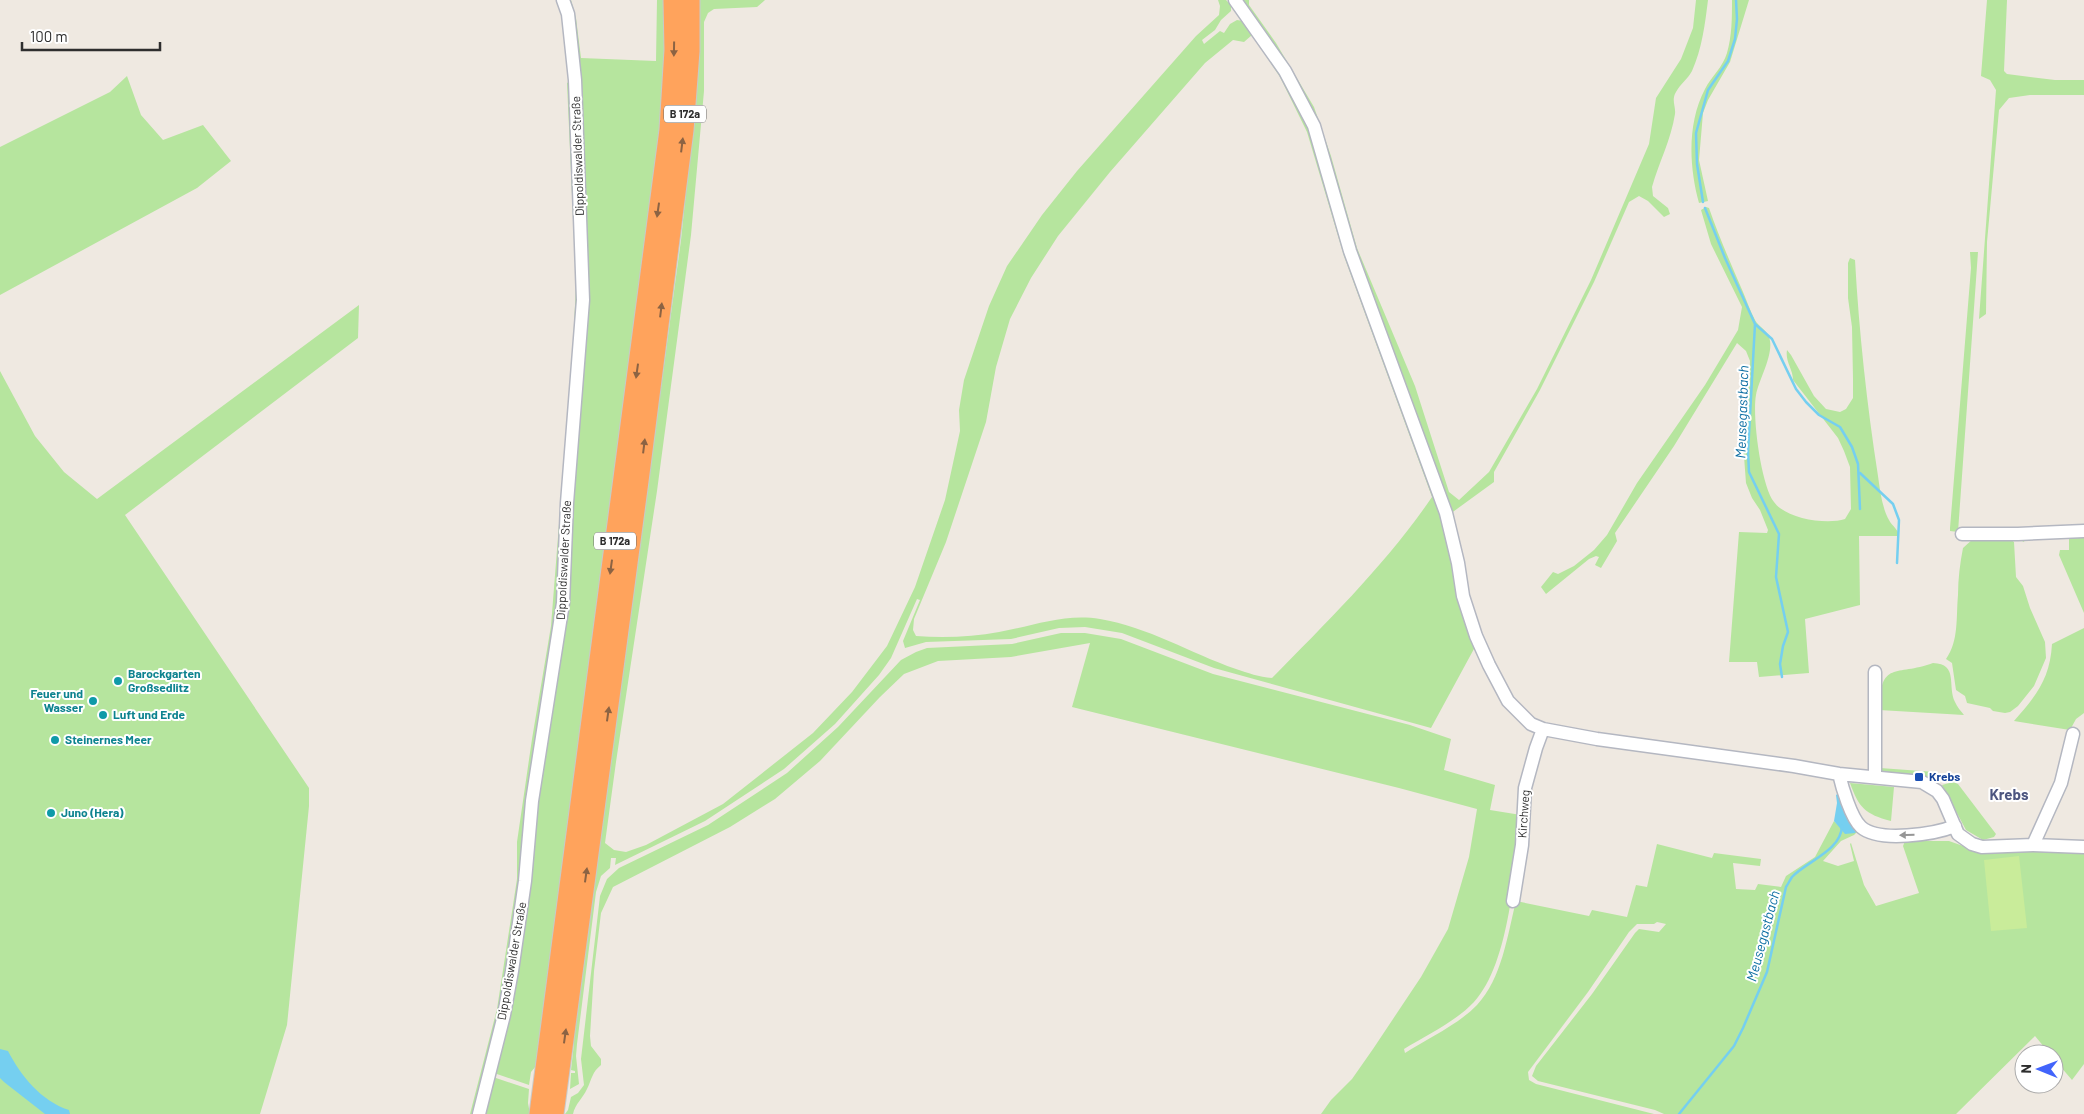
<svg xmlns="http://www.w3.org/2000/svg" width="2084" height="1114" font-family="Barlow,sans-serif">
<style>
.green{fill:#b6e59e;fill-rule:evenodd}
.pitch{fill:#c9ec9a}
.water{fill:#75cff0}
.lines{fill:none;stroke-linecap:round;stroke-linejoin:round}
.stream{stroke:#75cff0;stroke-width:2.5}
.minor-casing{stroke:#b4b7c1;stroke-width:15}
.highway-casing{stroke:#c9c9c9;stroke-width:21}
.minor{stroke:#fff;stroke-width:12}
.highway{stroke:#ffa35c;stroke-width:19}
.oneway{fill:#8c6343}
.oneway2{fill:#969696}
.culture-dot{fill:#0f9aa8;stroke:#fff;stroke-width:2}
.transit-dot{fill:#1a4fb4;stroke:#fff;stroke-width:2}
.labels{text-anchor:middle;stroke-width:4;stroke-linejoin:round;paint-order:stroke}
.shield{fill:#fff;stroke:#6d6d6d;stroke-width:1}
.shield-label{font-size:11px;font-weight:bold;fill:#2e2e2e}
.street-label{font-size:12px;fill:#2e2e2e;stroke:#fff}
.culture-label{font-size:12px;font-weight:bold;fill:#0d838f;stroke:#fff;text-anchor:start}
.transit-label{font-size:12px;font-weight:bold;fill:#164399;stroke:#fff;text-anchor:start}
.water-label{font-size:14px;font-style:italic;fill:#0d6fa3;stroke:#fff}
.quarter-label{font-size:15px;font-weight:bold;fill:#4d5680;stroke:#fff}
</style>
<rect width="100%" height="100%" fill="#efe9e1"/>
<path class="green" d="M 567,0 L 571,0 L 576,18 L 581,58 L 656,61 L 657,0 L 666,0 C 664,155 639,308 618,461 C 590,663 563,864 536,1066 L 531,1072 L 529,1085 L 494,1073 L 517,968 L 583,361 Z
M 700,0 L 765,0 L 757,7 L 714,9 L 708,13 L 704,22 L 704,91 L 691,235 L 657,491 L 616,762 L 605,843 L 614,850 L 626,852 L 646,845 L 723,804 L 813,733 L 852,692 L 887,646 L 915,587 L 945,500 L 960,431 L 959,410 L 964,380 L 989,306 L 1007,266 L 1042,215 L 1077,171 L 1196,36 L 1219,15 L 1220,6 L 1218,0 L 1226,0 L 1231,5 L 1231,11 L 1221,20 L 1215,30 L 1202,40 L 1204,44 L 1220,31 L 1224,33 L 1230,24 L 1237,20 L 1243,21 L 1267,49 L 1309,127 L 1444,517 L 1475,647 L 1431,728 L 1214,668 L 1122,633 L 1085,627 L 1059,628 L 1011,639 L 926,642 L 905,648 L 903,641 L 920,600 L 917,599 L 891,658 L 879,675 L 835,724 L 784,769 L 705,821 L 615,865 L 616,858 L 611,858 L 610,868 L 601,876 L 596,892 L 577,1044 L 576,1056 L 579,1084 L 570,1089 L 571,1073 L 575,1073 L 575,1071 L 571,1070 L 574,1043 L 572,1043 L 681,240 L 695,103 ZM 1252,35 L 1280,77 L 1307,132 L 1344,256 L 1432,497 C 1387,563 1328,621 1272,678 C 1259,677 1248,673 1236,669 C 1190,653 1148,627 1100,619 C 1065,613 1033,626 999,632 C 973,637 943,638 916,636 L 913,630 L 914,619 L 946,542 L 986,422 L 996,367 L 1010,319 L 1031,278 L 1058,236 L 1110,172 L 1205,63 L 1233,40 L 1244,42 Z
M 1244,0 L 1249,0 L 1249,5 L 1276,43 L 1314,107 L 1331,156 L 1357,248 L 1415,386 L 1449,492 L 1459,500 L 1489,472 L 1537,389 L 1591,280 L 1649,144 L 1656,98 L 1681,59 L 1693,28 L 1696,0 L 1708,0 C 1705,24 1702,49 1692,71 C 1688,79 1680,84 1676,92 C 1671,100 1676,106 1675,114 C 1671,140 1659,162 1652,187 L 1653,196 L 1668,208 L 1670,214 L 1664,217 L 1648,201 L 1639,196 L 1629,202 L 1594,282 L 1540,390 L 1494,472 L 1494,482 L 1450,514 L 1355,252 L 1317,126 L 1243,4 Z
M 1732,0 L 1749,0 L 1730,62 L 1708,100 L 1703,113 L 1699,160 L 1708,201 L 1699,203 C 1689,167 1687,123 1705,89 C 1711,77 1723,67 1727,53 C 1732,36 1732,18 1732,0 Z
M 1987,0 L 2007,0 L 2004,71 L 2007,74 L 2055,80 L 2084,80 L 2084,95 L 2030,95 L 2009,98 L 1999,110 L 1987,242 L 1986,314 L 1979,319 L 1996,90 L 1990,80 L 1981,76 Z
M 127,76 L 141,115 L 163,140 L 203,125 L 231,161 L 197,188 L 0,295 L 0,147 L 110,92 Z
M 571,81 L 578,284 L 558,598 L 509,968 L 474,1114 L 470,1114 L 497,1009 L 517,879 L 517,842 L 532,739 L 551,626 L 573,346 L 576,285 L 567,83 Z
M 1706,207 L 1709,208 C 1719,237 1731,264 1743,292 C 1747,301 1750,311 1755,320 C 1758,326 1767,330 1769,337 C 1775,353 1759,379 1756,395 C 1752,416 1761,485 1774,502 C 1786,519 1827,525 1845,519 L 1851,509 L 1850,467 L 1844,451 L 1838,438 L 1793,380 C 1793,369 1785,362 1787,350 L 1791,355 L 1814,396 L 1826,409 L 1840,412 L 1846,409 L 1853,398 L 1853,379 L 1852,327 L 1848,298 L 1848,263 L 1850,258 L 1855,260 C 1859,332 1867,405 1878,476 C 1880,490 1882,508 1889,520 C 1892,526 1899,530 1899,536 L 1859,536 L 1860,605 L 1805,619 L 1809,673 L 1759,677 L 1757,662 L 1729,662 L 1739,532 L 1767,533 L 1768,530 L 1760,510 L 1752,498 L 1746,483 L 1743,443 L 1744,401 L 1749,381 L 1750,361 L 1746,351 L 1737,343 L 1674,446 L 1615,533 L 1617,541 L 1601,568 L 1595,565 L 1599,557 L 1596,556 L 1589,559 L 1546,594 L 1541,587 L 1553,572 L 1558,574 L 1574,566 L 1594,550 L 1607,535 L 1637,483 L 1705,385 L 1738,330 L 1742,307 L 1711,244 L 1701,210 Z
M 1970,252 L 1978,252 L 1958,532 L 1950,531 L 1950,528 L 1971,268 Z
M 359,305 L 358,338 L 125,515 L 309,788 L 309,806 L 287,1025 L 260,1114 L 0,1114 L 0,371 L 35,436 L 64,472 L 97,499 Z
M 2084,533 L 2084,613 L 2059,555 L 2060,550 L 2069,550 L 2069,537 L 2028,539 L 2023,542 L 2022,540 L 2028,535 Z
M 1974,538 L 2010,539 L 2014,542 L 2016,577 L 2023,586 L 2030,608 L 2045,642 L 2046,658 L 2034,686 L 2018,706 L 2010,712 L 2005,713 L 1993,711 L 1990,708 L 1967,703 L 1965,696 L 1956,690 L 1952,663 L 1946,659 C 1959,641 1956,617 1958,595 C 1958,579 1960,563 1963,548 Z
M 2084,628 L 2084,713 L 2076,719 L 2070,730 L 2014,721 C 2036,696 2050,679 2052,644 Z
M 1061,633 L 1085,633 L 1121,639 L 1213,674 L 1410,725 L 1451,739 L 1444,770 L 1495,785 L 1490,810 L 1521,815 C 1515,867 1510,963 1474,1002 C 1455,1022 1427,1035 1404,1049 L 1405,1053 C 1427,1039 1459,1024 1477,1005 C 1502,978 1507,937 1516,901 L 1589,916 L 1592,910 L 1627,917 L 1636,885 L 1647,887 L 1657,844 L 1712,858 L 1714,853 L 1761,859 L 1760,866 L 1733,863 L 1736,889 L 1755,890 L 1758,884 L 1781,887 L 1786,876 L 1815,857 L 1834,821 L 1842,829 L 1858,829 L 1858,831 L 1854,835 L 1841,841 L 1823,861 L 1838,866 L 1854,861 L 1850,844 L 1851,843 L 1864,885 L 1876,906 L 1919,893 L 1903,846 L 1905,841 L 1949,841 L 1980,852 L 2084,850 L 2084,1064 L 2072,1080 L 2054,1059 L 2054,1054 L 2050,1054 L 2035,1036 L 1956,1114 L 1664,1114 L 1655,1110 L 1538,1081 L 1532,1076 L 1536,1066 L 1592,994 L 1635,933 L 1639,929 L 1659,932 L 1666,924 L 1657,922 L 1654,924 L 1637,924 L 1629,932 L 1588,992 L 1528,1072 L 1529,1080 L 1536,1084 L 1654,1114 L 1321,1114 L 1331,1100 L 1352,1079 L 1373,1049 L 1421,977 L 1448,929 L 1469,857 L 1477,809 L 1399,788 L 1072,707 L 1090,643 L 1011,657 L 938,661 L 904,674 L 880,697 L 820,761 L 775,799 L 730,827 L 613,887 L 601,913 L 594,971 L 590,1036 L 591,1046 L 601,1059 L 601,1065 C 592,1072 592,1079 587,1089 C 583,1098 575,1104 573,1114 L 565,1114 L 568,1110 L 571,1097 L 578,1093 L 584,1085 L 581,1059 L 600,896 L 607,879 L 619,868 L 708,825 L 787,773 L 838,727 L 901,660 L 916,652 L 927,648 L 1012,644 Z
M 1933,663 C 1959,664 1947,686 1955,702 C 1957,707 1961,711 1964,715 L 1879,710 C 1881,659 1895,677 1933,663 Z
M 1880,768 L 1935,772 L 1936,781 L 1882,772 Z
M 1953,782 L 1958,784 L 1996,834 L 1994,837 L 1983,840 L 1966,830 L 1942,785 Z
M 1850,783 L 1894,787 L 1891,821 C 1865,814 1859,808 1850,783 Z
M 493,1077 L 529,1089 L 528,1103 L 530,1114 L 483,1114 Z"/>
<path class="pitch" d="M 2019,856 L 2027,928 L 1991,931 L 1984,860 Z"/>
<path class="water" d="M 1840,792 L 1858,829 L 1855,833 L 1845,834 L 1834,821 L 1837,803 L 1836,795 Z
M 0,1049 L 8,1051 C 21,1076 41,1101 69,1110 L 70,1114 L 45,1114 L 4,1082 L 0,1078 Z"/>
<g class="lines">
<path class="stream" d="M 1703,202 L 1697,164 L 1696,133 L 1708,90 L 1728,61 L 1735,39 L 1737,19 L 1736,0
M 1705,208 L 1725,258 L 1755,324 L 1748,452 L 1749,472 L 1779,534 L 1776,577 L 1788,632 L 1783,646 L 1780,664 L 1782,677
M 1755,324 L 1772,339 L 1796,389 L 1806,402 L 1819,415 L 1840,427 L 1852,447 L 1858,464 L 1860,509
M 1860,473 L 1893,504 L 1899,520 L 1897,563
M 1679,1114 L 1734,1046 L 1743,1028 L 1767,972 L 1786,887 C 1788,884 1790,880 1792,877 C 1807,861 1841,851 1842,826"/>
<g class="minor-casing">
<path id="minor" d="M 1235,0 L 1285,71 L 1314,126 L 1350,251 L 1446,513 L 1458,563 L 1463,596 L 1476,636 L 1489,665 L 1508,701 L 1531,724 L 1543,729 L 1597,739 L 1794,766 L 1839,774 L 1922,782 L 1937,791 L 1943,799 L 1958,834 L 1972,844 L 1982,847 L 2033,845 L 2084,847
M 1962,534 L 2018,534 L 2084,531
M 1875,672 L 1875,777
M 1839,774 C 1842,787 1851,818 1861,827 C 1879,843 1935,834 1955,826
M 2033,845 L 2061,783 L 2073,734
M 1513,901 L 1522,845 L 1525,788 L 1536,748 L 1543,729
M 479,1114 L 504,1015 L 512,971 L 525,881 L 532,801 L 563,603 L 567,503 L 583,300 L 575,80 L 568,14 L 563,0"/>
</g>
<g class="highway-casing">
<path id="highway" d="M 539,1114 L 669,130 L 674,50 L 673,0
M 554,1114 L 639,481 L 684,130 L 690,51 L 690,0"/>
</g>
<use href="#minor" class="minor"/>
<use href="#highway" class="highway"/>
</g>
<defs><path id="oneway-solid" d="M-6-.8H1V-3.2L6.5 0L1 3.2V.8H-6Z" transform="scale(1.25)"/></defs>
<g class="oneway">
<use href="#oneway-solid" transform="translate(674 49) rotate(91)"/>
<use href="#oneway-solid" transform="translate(682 145) rotate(-83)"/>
<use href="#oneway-solid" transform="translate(658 210) rotate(98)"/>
<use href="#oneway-solid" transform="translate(661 310) rotate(-83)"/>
<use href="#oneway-solid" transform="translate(637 371) rotate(98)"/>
<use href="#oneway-solid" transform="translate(644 446) rotate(-83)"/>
<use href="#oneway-solid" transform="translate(611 567) rotate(98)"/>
<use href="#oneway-solid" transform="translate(608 714) rotate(-82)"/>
<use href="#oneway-solid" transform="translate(586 875) rotate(-82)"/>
<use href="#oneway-solid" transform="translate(565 1036) rotate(-82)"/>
</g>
<use class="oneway2" href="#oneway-solid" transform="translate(1907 835) rotate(179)"/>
<g class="culture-dot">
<circle cx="118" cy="681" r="5"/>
<circle cx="93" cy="701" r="5"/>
<circle cx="103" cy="715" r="5"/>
<circle cx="55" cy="740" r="5"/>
<circle cx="51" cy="813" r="5"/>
</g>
<rect class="transit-dot" x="1914" y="772" width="10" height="10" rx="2.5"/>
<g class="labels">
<g class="shield">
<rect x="664" y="105.5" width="42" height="17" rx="4"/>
<rect x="594" y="532.5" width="42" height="17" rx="4"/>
</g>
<g class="shield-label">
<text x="685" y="118">B 172a</text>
<text x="615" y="545">B 172a</text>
</g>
<g class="street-label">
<text transform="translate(578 156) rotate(-92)" y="4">Dippoldiswalder Straße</text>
<text transform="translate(564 560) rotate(-87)" y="4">Dippoldiswalder Straße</text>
<text transform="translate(1524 814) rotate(-86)" y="4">Kirchweg</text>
<text transform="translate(512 961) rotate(-80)" y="4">Dippoldiswalder Straße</text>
</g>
<g class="culture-label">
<text x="128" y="678">Barockgarten<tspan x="128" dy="14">Großsedlitz</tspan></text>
<text x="83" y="698" text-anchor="end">Feuer und<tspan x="83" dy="14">Wasser</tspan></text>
<text x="113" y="719">Luft und Erde</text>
<text x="65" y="744">Steinernes Meer</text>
<text x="61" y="817">Juno (Hera)</text>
</g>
<g class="transit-label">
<text x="1929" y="781">Krebs</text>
</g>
<g class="water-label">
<text transform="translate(1742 412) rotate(-88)" y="5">Meusegastbach</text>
<text transform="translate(1763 936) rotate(-75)" y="5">Meusegastbach</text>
</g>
<g class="quarter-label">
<text x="2009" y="800">Krebs</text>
</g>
</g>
<g transform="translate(2039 1069) rotate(271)"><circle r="24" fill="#ffffff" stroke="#ababab"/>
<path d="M0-4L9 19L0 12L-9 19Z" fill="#4264fb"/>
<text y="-8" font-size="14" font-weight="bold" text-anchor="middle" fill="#2e2e2e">N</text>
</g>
<path d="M22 42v8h138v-8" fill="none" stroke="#2e2e2e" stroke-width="2.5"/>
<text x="30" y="42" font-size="15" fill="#2e2e2e" stroke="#ffffff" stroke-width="4" paint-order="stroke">100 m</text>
</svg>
